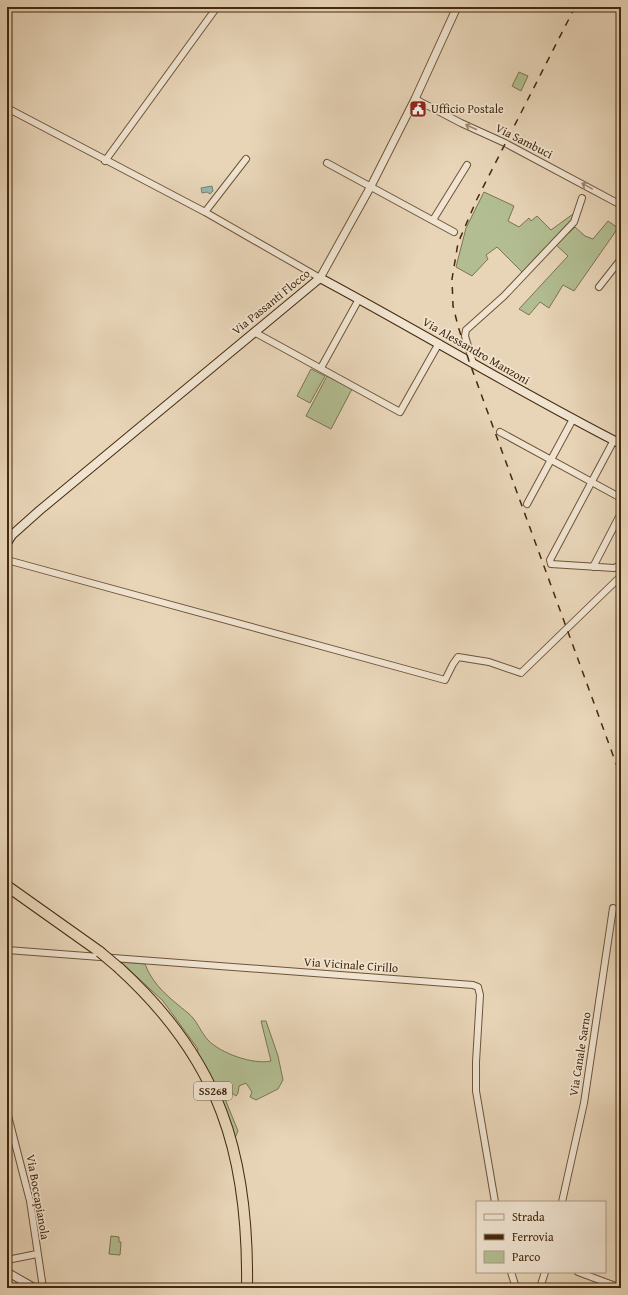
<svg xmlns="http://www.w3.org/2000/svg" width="628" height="1295" font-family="'Gentium Book Plus',serif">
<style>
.green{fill:#b2be92;stroke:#7c7450}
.water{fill:#97b8b1;stroke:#767f6f}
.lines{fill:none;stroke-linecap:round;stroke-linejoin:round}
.minor-casing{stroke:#6e5438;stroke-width:8}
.tertiary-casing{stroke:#6e5438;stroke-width:9}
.secondary-casing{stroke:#45290d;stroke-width:10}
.trunk-casing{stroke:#45290d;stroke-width:12}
.minor{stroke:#f0e4d1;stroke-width:6}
.tertiary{stroke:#f0e4d1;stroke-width:7}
.secondary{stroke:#f0e4d1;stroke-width:8}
.trunk{stroke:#e8d5b8;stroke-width:10}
.rail{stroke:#45290d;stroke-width:1.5;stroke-dasharray:7 7;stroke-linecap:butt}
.trunk-bridge-casing{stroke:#45290d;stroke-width:12;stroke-linecap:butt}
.trunk-bridge{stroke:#e8d5b8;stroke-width:10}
.oneway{stroke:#9a866f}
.labels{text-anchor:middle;stroke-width:3.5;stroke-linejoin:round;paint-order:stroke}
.shield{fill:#f0e4d1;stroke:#786148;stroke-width:1}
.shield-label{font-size:11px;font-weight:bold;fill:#45290d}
.poi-label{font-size:12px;fill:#45290d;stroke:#f0e4d1;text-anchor:start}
.street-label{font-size:12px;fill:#45290d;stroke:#f0e4d1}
</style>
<rect width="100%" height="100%" fill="#e8d5b8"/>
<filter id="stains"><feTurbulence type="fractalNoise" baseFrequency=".005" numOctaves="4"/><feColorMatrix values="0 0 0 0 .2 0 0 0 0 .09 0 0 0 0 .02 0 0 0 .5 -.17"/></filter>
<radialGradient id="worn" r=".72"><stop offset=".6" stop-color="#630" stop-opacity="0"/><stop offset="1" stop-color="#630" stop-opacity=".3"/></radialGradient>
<path class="green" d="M 519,72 L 528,76 L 521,91 L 512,86 Z
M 484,192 L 514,206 L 508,221 L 519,227 L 529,218 L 531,221 L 537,216 L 551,230 L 573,214 L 576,217 L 566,228 L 569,233 L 575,227 L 585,236 L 593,239 L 608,221 L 618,228 L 574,291 L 563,285 L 549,308 L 540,302 L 529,315 L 519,309 L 568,256 L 554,243 L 522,272 L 497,247 L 486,255 L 488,259 L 472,276 L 456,267 L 466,228 Z
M 311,369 L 325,376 L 310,403 L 297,396 Z
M 327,376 L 352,389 L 331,429 L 306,416 Z
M 121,962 L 145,964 C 153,986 171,999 188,1013 C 197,1020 201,1033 208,1040 C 220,1053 253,1065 271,1061 L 261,1021 L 266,1021 L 278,1056 L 283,1080 L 278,1089 L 256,1100 L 250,1097 L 252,1092 L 246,1083 L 239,1086 L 238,1093 L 236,1096 L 219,1084 L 238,1131 L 235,1138 L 226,1110 L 197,1051 L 198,1049 L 163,1001 Z
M 111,1236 L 119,1237 L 119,1242 L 121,1242 L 120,1255 L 109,1254 Z"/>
<path class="water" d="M 212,186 L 213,191 L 210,194 L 207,192 L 202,193 L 201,188 Z"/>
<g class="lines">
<g class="minor-casing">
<path id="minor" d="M 415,99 L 461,123 L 505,143 L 621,205
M 7,108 L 205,212 L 320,278
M 105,161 L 217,7
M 327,163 L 454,232
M 205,212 L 246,159
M 433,220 L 467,165
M 599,287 L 621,259
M 254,332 L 400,412 L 439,343
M 473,363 L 465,336 L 466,330 L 504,296 L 574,222 L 582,198
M 322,366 L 359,299
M 500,432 L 621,498
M 614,440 L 550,560 L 551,564 L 614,568 L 621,565
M 527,504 L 573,419
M 7,560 L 445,680 L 453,664 L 458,657 L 489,662 L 521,673 L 621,576
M 593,567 L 621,513
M 7,950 L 473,985 L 478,987 L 480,995 L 476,1062 L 476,1091 L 495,1202
M 7,1112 L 30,1201 L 43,1288
M 562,1202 L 584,1103 L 613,908
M 7,1260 L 37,1254
M 511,1272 L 516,1288
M 578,1272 L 621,1288
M 540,1288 L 545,1272"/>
</g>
<g class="tertiary-casing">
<path id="tertiary" d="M 320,278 L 371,186 L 415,99 L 457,7
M 7,1272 L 35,1288"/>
</g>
<g class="secondary-casing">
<path id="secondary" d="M 7,543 L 12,535 L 40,510 L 320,278 C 421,332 519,392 621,444"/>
</g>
<g class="trunk-casing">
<path id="trunk" d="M 7,886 L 100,952
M 119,968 C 220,1060 249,1154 247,1288"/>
</g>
<use href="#minor" class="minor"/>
<use href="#tertiary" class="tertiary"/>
<use href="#secondary" class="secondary"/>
<use href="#trunk" class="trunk"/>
<path class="rail" d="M 575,7 L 477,199 L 458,243 L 452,279 L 453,306 L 458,326 L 469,361 L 621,777"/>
<g class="trunk-bridge-casing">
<path id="trunk-bridge" d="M 100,952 L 119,968"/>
</g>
<use href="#trunk-bridge" class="trunk-bridge"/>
</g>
<defs><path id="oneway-shaft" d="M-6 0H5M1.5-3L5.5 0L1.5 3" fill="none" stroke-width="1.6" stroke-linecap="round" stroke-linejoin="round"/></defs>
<g class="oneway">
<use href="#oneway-shaft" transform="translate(471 127) rotate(-156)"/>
<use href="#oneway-shaft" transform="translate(587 186) rotate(-151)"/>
</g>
<defs>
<g id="civic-square" transform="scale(0.9)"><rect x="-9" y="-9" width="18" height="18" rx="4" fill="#8f2418" stroke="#f0e4d1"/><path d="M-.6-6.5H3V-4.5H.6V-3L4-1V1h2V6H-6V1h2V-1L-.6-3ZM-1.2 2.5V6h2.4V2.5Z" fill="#fff"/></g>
</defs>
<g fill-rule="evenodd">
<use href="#civic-square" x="418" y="109"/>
</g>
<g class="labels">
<rect class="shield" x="194" y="1082" width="38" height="18" rx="3"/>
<g class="shield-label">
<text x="213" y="1095">SS268</text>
</g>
<g class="poi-label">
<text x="431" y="113">Ufficio Postale</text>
</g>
<g class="street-label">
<text transform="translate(524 141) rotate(27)" y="4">Via Sambuci</text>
<text transform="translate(271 302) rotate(-39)" y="4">Via Passanti Flocco</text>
<text transform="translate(476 351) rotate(30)" y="4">Via Alessandro Manzoni</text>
<text transform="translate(351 965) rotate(4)" y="4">Via Vicinale Cirillo</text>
<text transform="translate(580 1054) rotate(-81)" y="4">Via Canale Sarno</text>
<text transform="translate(38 1197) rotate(80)" y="4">Via Boccapianola</text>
</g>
</g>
<rect width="628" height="1295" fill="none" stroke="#e8d5b8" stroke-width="24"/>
<rect x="8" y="8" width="612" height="1279" fill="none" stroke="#45290d" stroke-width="2"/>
<rect x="12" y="12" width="604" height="1271" fill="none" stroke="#45290d"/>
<rect x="476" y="1201" width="130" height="72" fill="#f0e4d1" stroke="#ac9983"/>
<rect x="484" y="1214" width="20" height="6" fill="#f0e4d1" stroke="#ac9983"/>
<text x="512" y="1221" font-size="12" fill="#45290d">Strada</text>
<rect x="484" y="1234" width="20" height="6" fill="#45290d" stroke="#ac9983"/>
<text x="512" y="1241" font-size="12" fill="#45290d">Ferrovia</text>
<rect x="484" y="1251" width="20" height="12" fill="#b2be92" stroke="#ac9983"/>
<text x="512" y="1261" font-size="12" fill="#45290d">Parco</text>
<rect width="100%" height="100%" filter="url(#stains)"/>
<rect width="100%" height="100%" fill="url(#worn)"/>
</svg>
